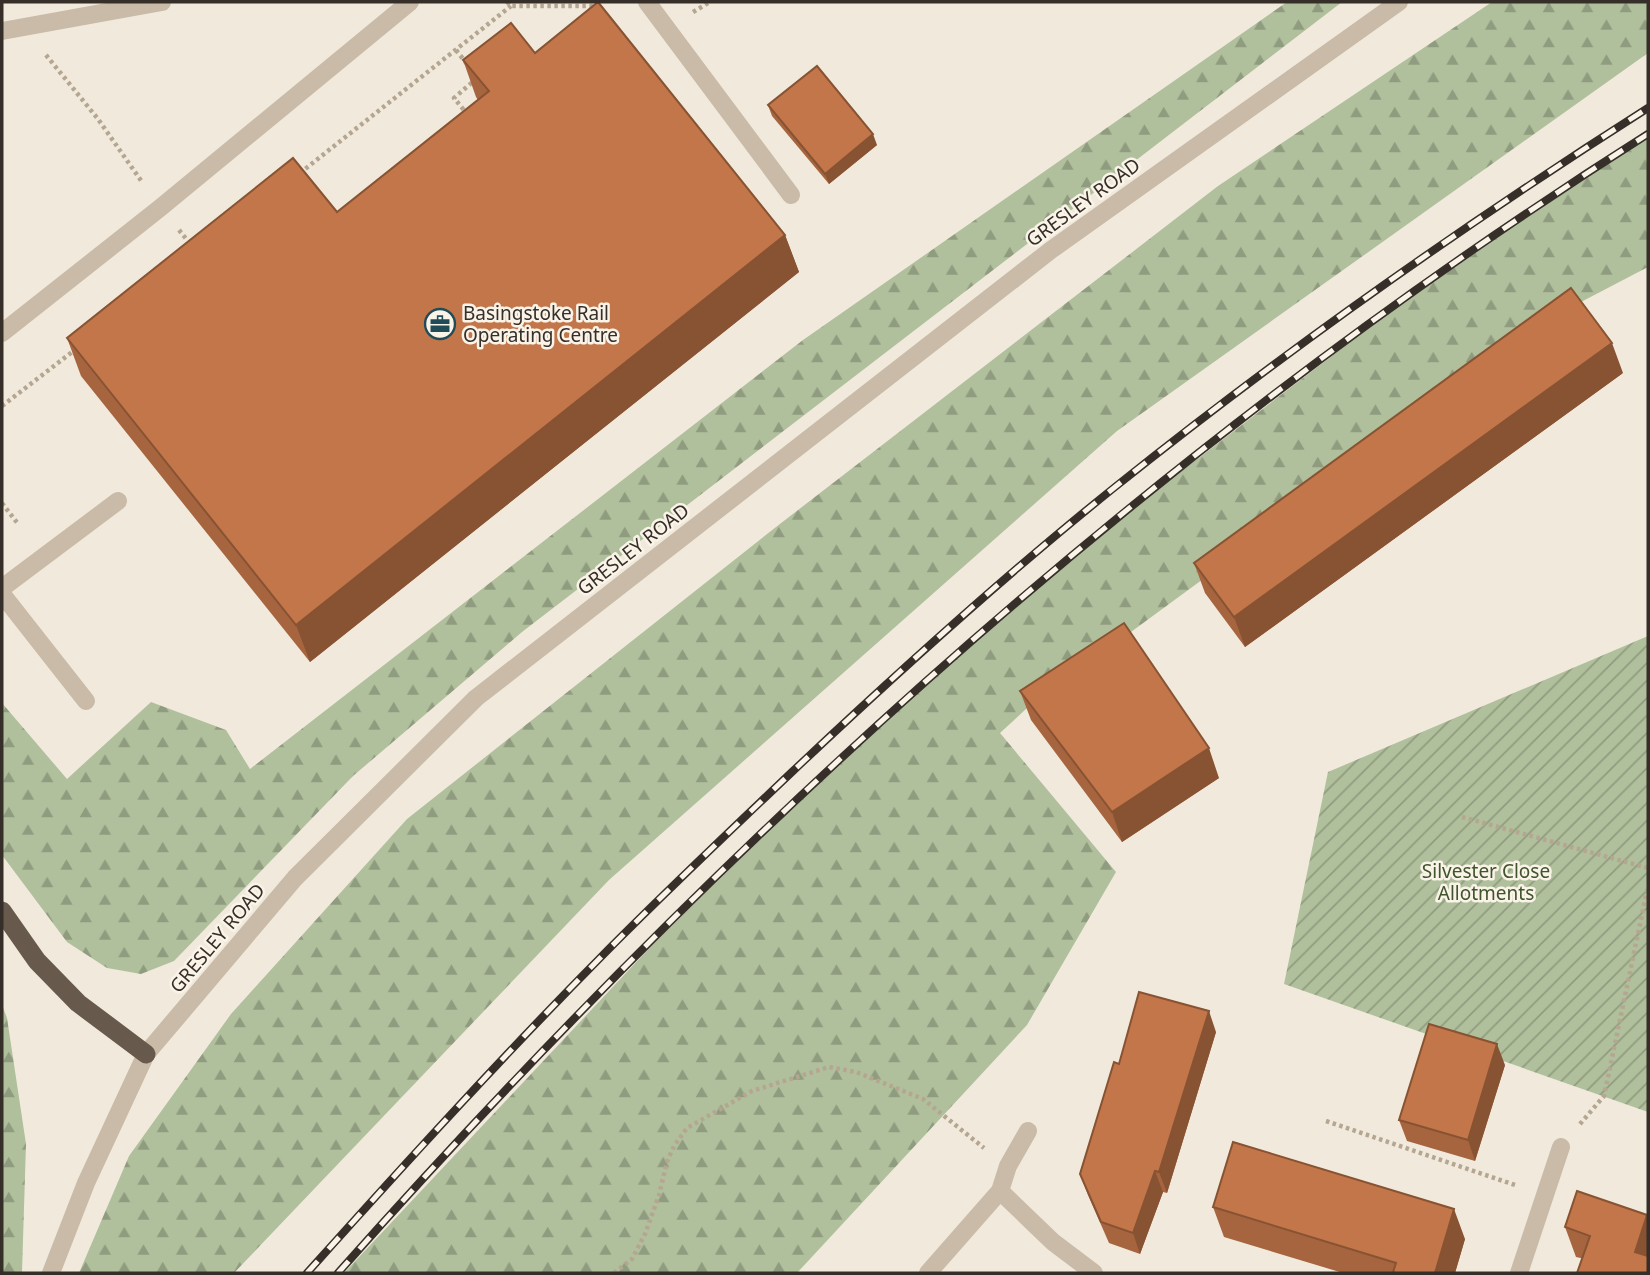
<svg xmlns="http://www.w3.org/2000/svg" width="1650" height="1275" font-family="'Noto Sans',sans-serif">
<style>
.forest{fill:url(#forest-firs)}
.garden{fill:url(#garden-furrows)}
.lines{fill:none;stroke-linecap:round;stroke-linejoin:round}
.path{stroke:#b5a692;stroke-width:4.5;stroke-dasharray:3.5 3.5;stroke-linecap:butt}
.service{stroke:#c9bba8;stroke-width:18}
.minor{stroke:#c9bba8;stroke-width:18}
.tertiary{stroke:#c9bba8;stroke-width:18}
.trunk{stroke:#68594d;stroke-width:19}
.rail-casing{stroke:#362e28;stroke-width:8}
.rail{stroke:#f9f3e8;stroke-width:5;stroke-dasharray:16;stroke-linecap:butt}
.wall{fill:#a7653f}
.shaded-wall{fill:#885333}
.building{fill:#c27649;stroke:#885333;stroke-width:2}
.labels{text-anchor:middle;stroke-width:5;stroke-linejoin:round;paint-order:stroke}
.street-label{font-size:19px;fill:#362e28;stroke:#f9f3e8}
.poi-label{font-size:19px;fill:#362e28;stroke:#f9f3e8;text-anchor:start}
.park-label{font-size:19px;fill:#40542d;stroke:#f9f3e8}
</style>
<defs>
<pattern id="forest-firs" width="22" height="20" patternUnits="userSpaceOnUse" patternTransform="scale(1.75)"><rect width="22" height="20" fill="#b0c09c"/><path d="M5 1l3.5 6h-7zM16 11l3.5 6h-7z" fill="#909c7f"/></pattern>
<pattern id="garden-furrows" width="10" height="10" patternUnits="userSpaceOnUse" patternTransform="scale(1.75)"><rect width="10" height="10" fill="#b0c09c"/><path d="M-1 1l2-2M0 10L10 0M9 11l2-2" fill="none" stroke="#909c7f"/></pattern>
</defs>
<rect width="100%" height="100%" fill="#f1eadc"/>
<path class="forest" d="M 1287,2 L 1342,2 L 522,632 L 353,776 L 174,961 L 141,974 L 107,968 L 67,942 L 2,855 L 2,703 L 67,779 L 151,702 L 226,730 L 250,769 L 803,340 Z
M 1492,2 L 1648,2 L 1648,53 L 1117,431 L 609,880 L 234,1273 L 79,1273 L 129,1156 L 231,1014 L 407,819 L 776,527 L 1218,186 Z
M 1648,134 L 1648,267 L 1581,302 L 1026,709 L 1000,733 L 1116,872 L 1027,1025 L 797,1273 L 344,1273 L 734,858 L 1042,578 L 1435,277 Z
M 2,1005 L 7,1018 L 26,1144 L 22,1273 L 2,1273 Z"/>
<path class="garden" d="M 1648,636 L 1648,1112 L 1284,984 L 1328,772 Z"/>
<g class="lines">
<path class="path" d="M 507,2 L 511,6 L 598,6
M 693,12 L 710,2
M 456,50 L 467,64
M 46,55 L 98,119 L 142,182
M 468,115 L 454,98 L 476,79
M 300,173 L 511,6
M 179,230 L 191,245
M 2,406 L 76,349
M 2,503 L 18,524
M 1462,817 L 1648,868
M 1326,1121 L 1515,1185
M 1580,1124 L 1604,1096 L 1648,886
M 614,1273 L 632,1259 L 645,1234 L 659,1195 L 667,1162 L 674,1146 L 687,1128 L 752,1091 L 829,1067 L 856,1072 L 923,1099 L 984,1148"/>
<path class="service" d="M 647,2 L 791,195
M 2,31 L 162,2
M 2,333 L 160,208 L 410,2
M 2,588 L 118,501
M 2,594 L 86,701"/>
<path class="minor" d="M 1000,1191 L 1053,1242 L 1094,1273
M 928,1273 L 1000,1191 L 1008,1166 L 1028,1131
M 1519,1273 L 1561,1147"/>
<path class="tertiary" d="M 51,1273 L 86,1183 L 146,1054 L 295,878 L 476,698 L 1051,250 L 1399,2"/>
<path class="trunk" d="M 2,911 L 37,961 L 78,1003 L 146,1054"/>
<g class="rail-casing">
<path id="rail" d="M 307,1273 C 403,1166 499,1060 600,958 C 663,894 728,833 793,771 C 897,673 1004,576 1115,487 C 1286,350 1464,225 1648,108
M 338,1273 C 723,839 1156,445 1648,134"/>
</g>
<use href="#rail" class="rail"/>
</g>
<path class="wall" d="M 535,53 L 785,235 L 799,272 L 310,662 L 81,376 L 67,338 L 337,212 L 478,100 L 476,97 L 463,60 Z
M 768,105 L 877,145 L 829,184 L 772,116 Z
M 1623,373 L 1245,647 L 1205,593 L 1194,563 Z
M 1020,691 L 1219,778 L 1122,842 L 1031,720 Z
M 1216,1032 L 1167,1193 L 1163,1192 L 1140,1254 L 1109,1243 L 1088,1195 L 1080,1174 L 1119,1064 Z
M 1505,1065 L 1475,1161 L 1407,1141 L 1399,1120 Z
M 1213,1207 L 1465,1239 L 1455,1273 L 1343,1273 L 1224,1237 Z
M 1647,1215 L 1648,1273 L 1576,1257 L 1565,1227 Z"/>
<path class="shaded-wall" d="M 873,134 L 877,145 L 829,184 L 825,174 Z
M 785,235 L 799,272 L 310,662 L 296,625 Z
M 1612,343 L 1623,373 L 1245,647 L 1234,617 Z
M 1209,748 L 1219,778 L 1122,842 L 1112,812 Z
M 1209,1011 L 1216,1032 L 1167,1193 L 1159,1172 Z
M 1497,1044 L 1505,1065 L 1475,1161 L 1468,1140 Z
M 1155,1171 L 1163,1192 L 1140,1254 L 1133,1233 Z
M 1454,1209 L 1465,1239 L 1455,1273 L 1435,1273 Z
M 1647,1215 L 1648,1217 L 1648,1273 L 1635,1252 Z"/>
<path class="building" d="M 598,2 L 785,235 L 296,625 L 67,338 L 293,158 L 337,212 L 489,91 L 463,60 L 511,23 L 535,53 Z
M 817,66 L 873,134 L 825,174 L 768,105 Z
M 1571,288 L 1612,343 L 1234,617 L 1194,563 Z
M 1124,623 L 1209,748 L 1112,812 L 1020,691 Z
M 1139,992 L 1209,1011 L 1159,1172 L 1155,1171 L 1133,1233 L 1101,1222 L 1080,1174 L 1114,1062 L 1119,1064 Z
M 1429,1024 L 1497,1044 L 1468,1140 L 1399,1120 Z
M 1233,1142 L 1454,1209 L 1435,1273 L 1396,1273 L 1393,1272 L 1396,1263 L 1213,1207 Z
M 1577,1191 L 1647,1215 L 1635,1252 L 1648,1256 L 1648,1273 L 1577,1273 L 1590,1236 L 1565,1227 Z"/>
<defs>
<g id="office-ring" transform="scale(1.575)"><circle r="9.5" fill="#f9f3e8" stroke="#1f4c57" stroke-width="1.5"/><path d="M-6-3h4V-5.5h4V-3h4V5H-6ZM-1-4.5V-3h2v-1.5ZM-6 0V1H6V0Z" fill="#1f4c57"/></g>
</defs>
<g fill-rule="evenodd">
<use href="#office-ring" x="440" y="324"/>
</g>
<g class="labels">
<g class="street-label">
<text transform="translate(1083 202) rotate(-36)" y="7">GRESLEY ROAD</text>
<text transform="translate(633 549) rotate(-38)" y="7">GRESLEY ROAD</text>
<text transform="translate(217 938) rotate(-50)" y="7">GRESLEY ROAD</text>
</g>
<g class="poi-label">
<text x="463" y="320">Basingstoke Rail<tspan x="463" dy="22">Operating Centre</tspan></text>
</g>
<g class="park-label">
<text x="1486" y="878">Silvester Close<tspan x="1486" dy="22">Allotments</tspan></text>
</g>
</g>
<rect width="1650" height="1275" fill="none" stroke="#362e28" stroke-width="7"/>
</svg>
